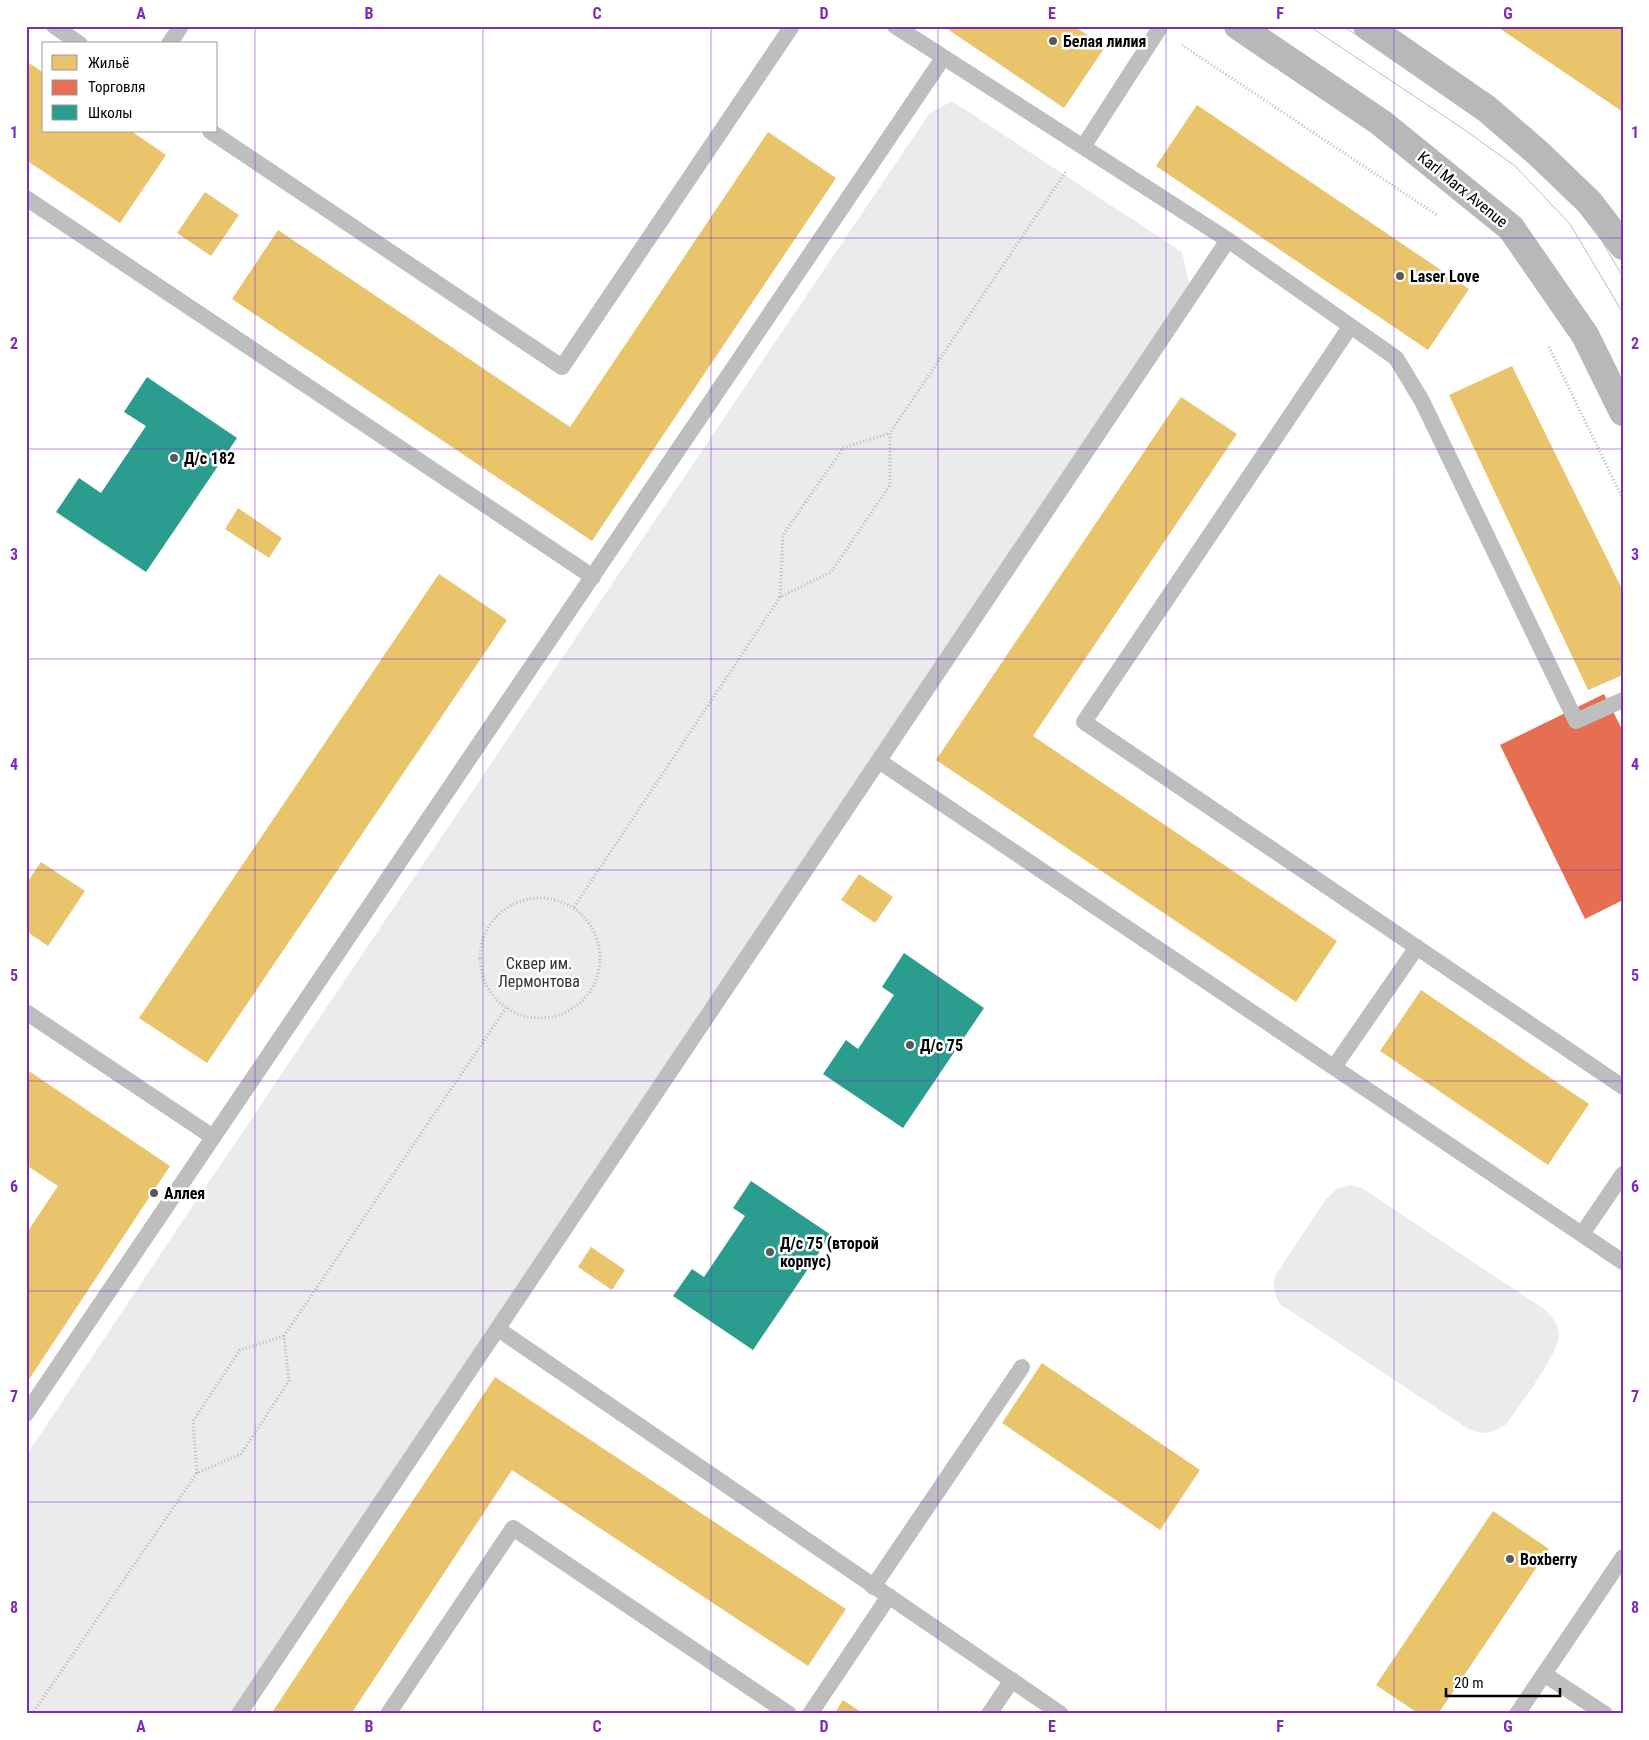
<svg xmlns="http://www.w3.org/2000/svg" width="1649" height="1740" font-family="'Roboto Condensed',sans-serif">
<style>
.green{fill:#ebebeb}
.homes{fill:#e9c46a}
.shops{fill:#e76f51}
.schools{fill:#2a9d8f}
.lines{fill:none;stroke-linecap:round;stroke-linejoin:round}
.path{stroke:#b9b9b9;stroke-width:3;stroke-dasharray:1 2.5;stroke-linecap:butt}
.lane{stroke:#bebebe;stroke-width:16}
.secondary{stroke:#b8b8b8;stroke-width:28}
.tram{stroke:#bebebe;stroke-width:1}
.grid{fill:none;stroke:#7b2cbf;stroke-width:1;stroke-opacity:0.55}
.poi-dot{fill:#595959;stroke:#fff;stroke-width:2}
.labels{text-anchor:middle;stroke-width:5;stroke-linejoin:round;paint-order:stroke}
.poi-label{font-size:16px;font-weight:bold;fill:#000;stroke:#fff;text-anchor:start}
.street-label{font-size:16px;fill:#000;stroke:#fff}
.park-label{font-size:16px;fill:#323232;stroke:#fff}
.neatline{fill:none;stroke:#7b2cbf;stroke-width:2}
.grid-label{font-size:16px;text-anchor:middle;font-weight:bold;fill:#7b2cbf}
</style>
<rect width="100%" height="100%" fill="#fff"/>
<path class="green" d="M 952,101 L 1182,252 L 1190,288 L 232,1714 L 31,1714 L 26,1711 L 26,1456 L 204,1189 L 929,114 Z
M 1349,1185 L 1362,1188 L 1547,1311 C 1552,1317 1559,1326 1559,1334 C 1560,1353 1518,1406 1507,1424 C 1491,1433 1487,1435 1470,1430 L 1281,1305 C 1274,1295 1273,1288 1275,1276 L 1326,1199 L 1337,1189 Z"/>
<path class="homes" d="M 943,26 L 1074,26 L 1105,47 L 1064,108 Z
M 1496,26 L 1623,26 L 1623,112 Z
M 26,61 L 44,73 L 44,131 L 131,131 L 166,155 L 120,223 L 26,160 Z
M 1197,105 L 1469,289 L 1428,350 L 1156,166 Z
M 768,132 L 836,178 L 592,541 L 232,299 L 278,230 L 570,427 Z
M 205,192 L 239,215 L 211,256 L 177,233 Z
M 1512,366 L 1623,591 L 1623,675 L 1588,690 L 1449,395 Z
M 1181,397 L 1237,434 L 1033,736 L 1337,941 L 1296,1002 L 936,760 Z
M 238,508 L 282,538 L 269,558 L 225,529 Z
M 439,574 L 507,620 L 207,1063 L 139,1018 Z
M 41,862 L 85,891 L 48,946 L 26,931 L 26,884 Z
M 859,874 L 893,897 L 875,923 L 841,900 Z
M 1421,990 L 1589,1104 L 1548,1165 L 1380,1051 Z
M 26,1069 L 170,1166 L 26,1384 L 26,1234 L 58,1186 L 26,1165 Z
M 591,1247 L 625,1270 L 612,1290 L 578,1267 Z
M 1042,1363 L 1200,1470 L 1160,1530 L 1002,1423 Z
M 495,1377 L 846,1609 L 808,1666 L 512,1470 L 351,1714 L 271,1714 Z
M 1493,1511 L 1549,1549 L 1438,1714 L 1419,1714 L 1376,1685 Z
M 843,1700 L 864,1714 L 834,1714 Z"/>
<path class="shops" d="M 1604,694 L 1623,731 L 1623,900 L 1585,919 L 1500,745 Z"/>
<path class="schools" d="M 147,377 L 237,438 L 146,572 L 56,512 L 79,478 L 101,493 L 146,426 L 124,412 Z
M 904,953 L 984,1008 L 903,1128 L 823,1074 L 846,1040 L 858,1049 L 894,995 L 882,987 Z
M 751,1181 L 831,1235 L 753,1350 L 673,1296 L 692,1269 L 704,1277 L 745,1216 L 733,1208 Z"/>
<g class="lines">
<path class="path" d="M 1182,45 L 1437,215
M 1549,347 L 1623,499
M 780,597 L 783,535 L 843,448 L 890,433
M480 958a60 60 0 1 1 120 0a60 60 0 1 1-120 0Z
M 574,907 L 780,597 L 831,572 L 890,485 L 890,433 L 1067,170
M 197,1473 L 193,1421 L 240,1350 L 284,1336
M 32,1714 L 197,1473 L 241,1454 L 289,1381 L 284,1336 L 506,1008"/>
<path class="lane" d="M 54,26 L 80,44
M 895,26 L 1228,240 L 1396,358 L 1422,401 L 1576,721 L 1623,700
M 169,44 L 181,26
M 210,131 L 562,367 L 792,26
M 1083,147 L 1159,29
M 26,198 L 593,577
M 1350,327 L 1084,722 L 1623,1087
M 879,761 L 1623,1262
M 26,1012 L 213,1137
M 1334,1067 L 1417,947
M 1582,1234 L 1623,1174
M 498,1329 L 1061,1714
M 26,1414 L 943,58
M 873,1587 L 1022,1367
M 1544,1674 L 1605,1714
M 239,1714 L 1228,240
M 388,1714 L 513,1528 L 789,1714
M 810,1714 L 889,1596
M 989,1714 L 1012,1680
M 1517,1714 L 1623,1557"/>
<path class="secondary" d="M 1238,26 L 1380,122 L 1511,228 L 1585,335 L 1623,412
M 1367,26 L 1487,109 L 1538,153 L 1589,202 L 1623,246"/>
<path class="tram" d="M 1309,26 L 1459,126 L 1515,166 L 1570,224 L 1623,313
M 1343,26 L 1527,149 L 1583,209 L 1623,277"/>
</g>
<path class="grid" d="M 255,26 L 255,1714M 483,26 L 483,1714M 711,26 L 711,1714M 938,26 L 938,1714M 1166,26 L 1166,1714M 1394,26 L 1394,1714M 26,238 L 1623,238M 26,449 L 1623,449M 26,659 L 1623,659M 26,870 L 1623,870M 26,1081 L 1623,1081M 26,1291 L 1623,1291M 26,1502 L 1623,1502"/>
<g class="poi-dot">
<circle cx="1053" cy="41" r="5"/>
<circle cx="1400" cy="276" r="5"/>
<circle cx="174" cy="458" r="5"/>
<circle cx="910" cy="1045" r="5"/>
<circle cx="154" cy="1193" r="5"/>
<circle cx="770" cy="1252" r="5"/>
<circle cx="1510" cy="1559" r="5"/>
</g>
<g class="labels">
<g class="poi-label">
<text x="1063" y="47">Белая лилия</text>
<text x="1410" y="282">Laser Love</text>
<text x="184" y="464">Д/с 182</text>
<text x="920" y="1051">Д/с 75</text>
<text x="164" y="1199">Аллея</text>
<text x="780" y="1249">Д/с 75 (второй<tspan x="780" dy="18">корпус)</tspan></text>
<text x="1520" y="1565">Boxberry</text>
</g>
<g class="street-label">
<text transform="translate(1463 189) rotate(39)" y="6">Karl Marx Avenue</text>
</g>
<g class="park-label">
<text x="539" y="969">Сквер им.<tspan x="539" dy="18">Лермонтова</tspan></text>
</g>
</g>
<rect width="1649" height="1740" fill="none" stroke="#ffffff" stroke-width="55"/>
<rect x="42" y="42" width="175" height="90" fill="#ffffff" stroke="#999999"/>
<rect x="52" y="55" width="25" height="15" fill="#e9c46a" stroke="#999999"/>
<text x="88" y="68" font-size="15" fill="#000000">Жильё</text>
<rect x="52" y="80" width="25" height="15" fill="#e76f51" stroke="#999999"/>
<text x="88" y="92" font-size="15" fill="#000000">Торговля</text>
<rect x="52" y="105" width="25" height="15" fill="#2a9d8f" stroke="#999999"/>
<text x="88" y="118" font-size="15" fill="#000000">Школы</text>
<path d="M1446 1688v8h114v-8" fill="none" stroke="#000000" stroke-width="2.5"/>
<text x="1454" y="1688" font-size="15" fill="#000000" stroke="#ffffff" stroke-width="4" paint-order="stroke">20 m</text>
<rect x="28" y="28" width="1594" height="1684" class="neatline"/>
<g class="grid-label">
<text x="141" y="19">A</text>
<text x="369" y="19">B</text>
<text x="597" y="19">C</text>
<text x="824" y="19">D</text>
<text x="1052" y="19">E</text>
<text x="1280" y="19">F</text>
<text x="1508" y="19">G</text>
<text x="14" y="138">1</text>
<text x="1635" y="138">1</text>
<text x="14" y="349">2</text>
<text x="1635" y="349">2</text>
<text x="14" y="560">3</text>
<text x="1635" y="560">3</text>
<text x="14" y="770">4</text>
<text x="1635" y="770">4</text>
<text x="14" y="981">5</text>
<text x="1635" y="981">5</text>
<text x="14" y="1192">6</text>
<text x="1635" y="1192">6</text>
<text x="14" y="1402">7</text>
<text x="1635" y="1402">7</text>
<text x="14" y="1613">8</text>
<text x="1635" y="1613">8</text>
<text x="141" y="1732">A</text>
<text x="369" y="1732">B</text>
<text x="597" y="1732">C</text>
<text x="824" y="1732">D</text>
<text x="1052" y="1732">E</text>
<text x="1280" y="1732">F</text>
<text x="1508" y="1732">G</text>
</g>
</svg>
